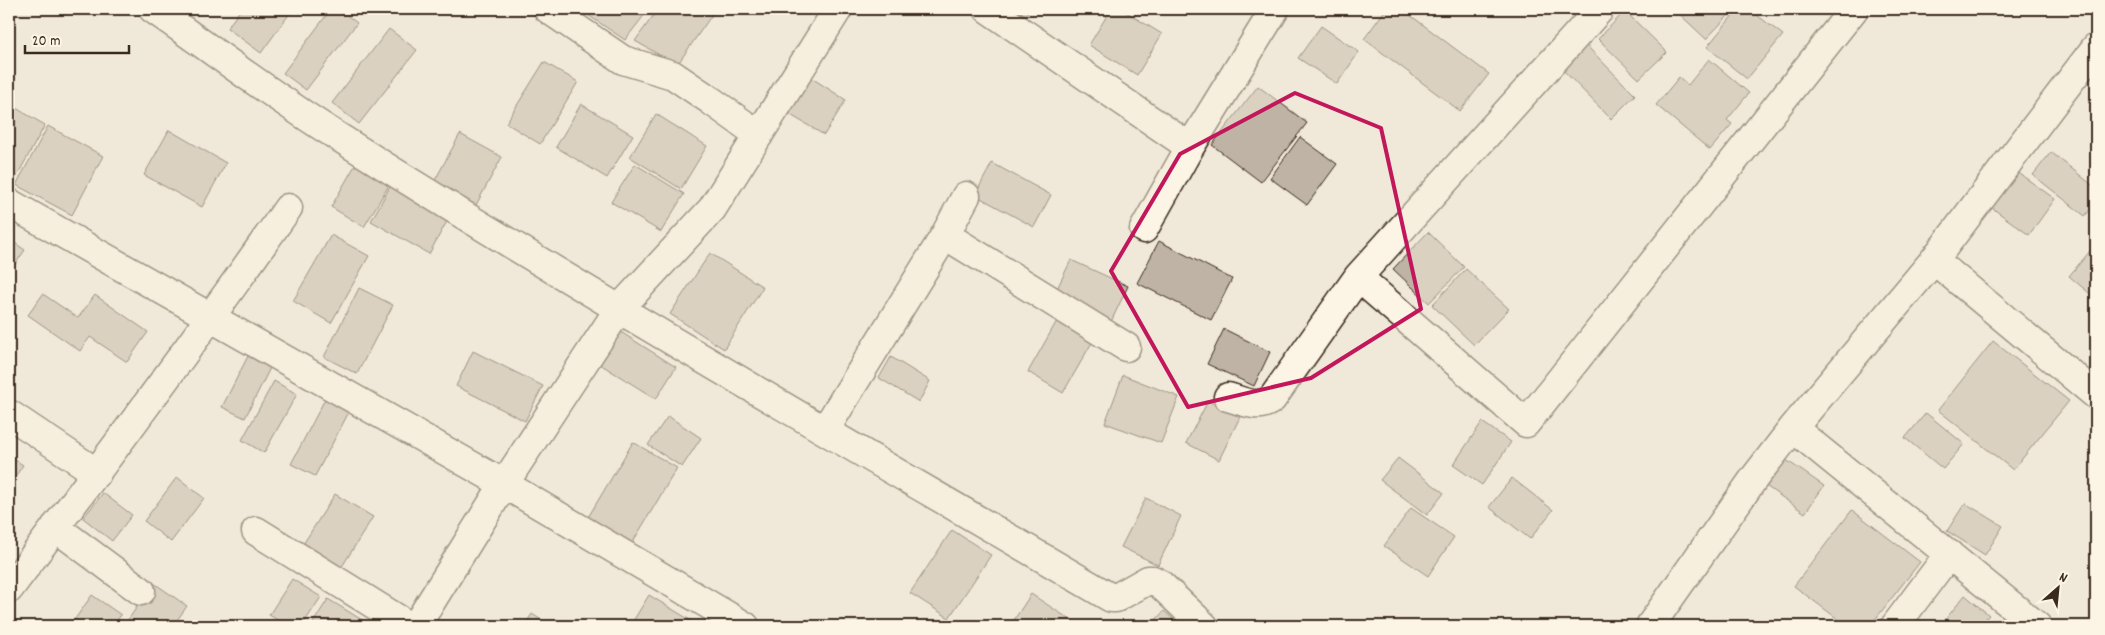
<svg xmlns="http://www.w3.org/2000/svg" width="2105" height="635" font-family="Dekko,sans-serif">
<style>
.building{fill:#beb3a4;stroke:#3b2a1e}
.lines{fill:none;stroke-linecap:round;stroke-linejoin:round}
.minor-casing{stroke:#3b2a1e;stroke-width:31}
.minor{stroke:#fcf5e5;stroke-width:28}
.marked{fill:none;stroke:#c2185b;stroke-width:4;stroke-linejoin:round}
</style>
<rect width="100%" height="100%" fill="#f0e9d9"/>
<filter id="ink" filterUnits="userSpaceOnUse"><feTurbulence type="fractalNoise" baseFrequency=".02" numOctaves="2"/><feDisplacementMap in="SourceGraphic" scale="10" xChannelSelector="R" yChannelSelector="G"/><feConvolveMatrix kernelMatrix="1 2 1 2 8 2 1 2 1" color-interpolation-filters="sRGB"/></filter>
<g filter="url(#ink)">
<path class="building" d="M 241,9 L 293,9 L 261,53 L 227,28 Z
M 331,9 L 339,9 L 357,23 L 306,90 L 283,73 Z
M 579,9 L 649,9 L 625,40 Z
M 658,9 L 716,9 L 677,65 L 635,41 Z
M 1015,9 L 1030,9 L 1026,15 Z
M 1111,9 L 1121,9 L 1162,34 L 1137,75 L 1089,45 Z
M 1386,9 L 1402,9 L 1489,74 L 1460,111 L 1364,39 Z
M 1674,9 L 1735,9 L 1706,39 Z
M 1738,9 L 1749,9 L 1783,35 L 1747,79 L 1707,47 Z
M 1625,11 L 1667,52 L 1639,79 L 1598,39 Z
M 1321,26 L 1359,52 L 1337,84 L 1298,58 Z
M 389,29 L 417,50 L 359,124 L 332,103 Z
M 1579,38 L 1635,95 L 1611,119 L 1555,62 Z
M 1709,59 L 1749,93 L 1727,120 L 1732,124 L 1710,150 L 1656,105 L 1679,77 L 1688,85 Z
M 544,62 L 578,82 L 540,144 L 506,123 Z
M 807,75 L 846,100 L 824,135 L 784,111 Z
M 1258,86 L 1307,123 L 1261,182 L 1212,145 Z
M 9,104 L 45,125 L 12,185 L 9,183 Z
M 581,104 L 633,135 L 607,178 L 556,147 Z
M 656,114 L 707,146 L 681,189 L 630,157 Z
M 48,126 L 103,156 L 72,215 L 16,185 Z
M 169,130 L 226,163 L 202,207 L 144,175 Z
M 460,134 L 502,157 L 476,205 L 434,182 Z
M 1300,137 L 1337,164 L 1307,205 L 1270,178 Z
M 2051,152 L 2096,188 L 2096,203 L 2085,216 L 2033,175 Z
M 358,160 L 392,180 L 364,227 L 331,207 Z
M 992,163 L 1051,195 L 1034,227 L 975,195 Z
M 635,164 L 684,194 L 661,232 L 611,202 Z
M 2009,166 L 2055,199 L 2029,235 L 1984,202 Z
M 393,181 L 451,214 L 429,254 L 371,221 Z
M 1428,232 L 1464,267 L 1429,303 L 1393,269 Z
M 331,235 L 369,256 L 331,323 L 293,301 Z
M 9,239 L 25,250 L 9,273 Z
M 1159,241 L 1232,279 L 1211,320 L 1137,283 Z
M 2096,244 L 2096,299 L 2069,276 Z
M 710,253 L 763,287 L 724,349 L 670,314 Z
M 1071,260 L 1128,286 L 1109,326 L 1052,299 Z
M 1466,269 L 1509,309 L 1474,345 L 1432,305 Z
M 359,288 L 393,305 L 357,374 L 324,357 Z
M 43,294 L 78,318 L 95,295 L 148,332 L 127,362 L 90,337 L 80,351 L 28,315 Z
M 1058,319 L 1094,339 L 1063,393 L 1028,372 Z
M 616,329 L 676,367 L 656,399 L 595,361 Z
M 1224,329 L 1270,352 L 1254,386 L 1207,364 Z
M 1993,341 L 2069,401 L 2013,470 L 1938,410 Z
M 473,351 L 543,386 L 525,421 L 456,386 Z
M 248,356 L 270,368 L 245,418 L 222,407 Z
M 891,357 L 930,381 L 919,402 L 879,378 Z
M 1123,375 L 1179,397 L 1161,443 L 1105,423 Z
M 274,381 L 297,394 L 264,453 L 242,440 Z
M 325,399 L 349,412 L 315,476 L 291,464 Z
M 1208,401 L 1240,417 L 1219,460 L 1186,443 Z
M 1926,413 L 1964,444 L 1943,469 L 1905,438 Z
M 668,416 L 701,438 L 682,467 L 648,445 Z
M 1482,422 L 1511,442 L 1482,485 L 1453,465 Z
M 633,442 L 677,468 L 631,545 L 587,519 Z
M 1776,453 L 1824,486 L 1805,513 L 1757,480 Z
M 9,456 L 23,465 L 9,486 Z
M 1398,458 L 1444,493 L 1427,515 L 1380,480 Z
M 177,477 L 204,498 L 171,542 L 144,521 Z
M 1512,478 L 1553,510 L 1530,539 L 1489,507 Z
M 103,493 L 132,515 L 112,541 L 83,518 Z
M 335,494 L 373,517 L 338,573 L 300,549 Z
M 1146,498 L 1181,516 L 1158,565 L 1121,547 Z
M 1965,503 L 2003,526 L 1985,555 L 1947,531 Z
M 1411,508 L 1454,537 L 1428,576 L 1384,546 Z
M 1852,510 L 1920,562 L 1870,626 L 1847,626 L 1794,586 Z
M 952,530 L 991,555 L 949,618 L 910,593 Z
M 292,579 L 321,597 L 302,626 L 288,626 L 269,615 Z
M 154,583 L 187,606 L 173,626 L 129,626 L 125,624 Z
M 1031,594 L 1080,626 L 1010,626 Z
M 92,595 L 121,615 L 113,626 L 70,626 Z
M 649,595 L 700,626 L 630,626 Z
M 1965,595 L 1989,615 L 1979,626 L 1940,626 Z
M 328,599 L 372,626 L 311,626 Z
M 1164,611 L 1181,626 L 1150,626 Z
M 532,614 L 551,626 L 524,626 Z"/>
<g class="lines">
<g class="minor-casing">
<path id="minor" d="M 153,9 C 211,49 269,93 329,131 C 586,294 849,444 1111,598 L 1116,598 L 1148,580 L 1153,580 L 1159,583 L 1204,626
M 548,9 L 623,60 L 673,75 L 710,100 L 759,135
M 988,9 L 1190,147
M 2096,47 L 1934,260 L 2096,395
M 9,203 L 504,484 L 745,626
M 1144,229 L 1190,147 L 1275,9
M 945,235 L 1126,347
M 1358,277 L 1526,423 L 1854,9
M 1228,397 C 1243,401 1258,410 1272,399 L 1358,277 L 1600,9
M 9,414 L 97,473
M 1793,428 L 2037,626
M 825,430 L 945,235 L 966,196
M 55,527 L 141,591
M 256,531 L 409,626
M 9,589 C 104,463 198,337 288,208
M 416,626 L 504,484 L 619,309 L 712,209 L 838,9
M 1650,626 L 1755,477 L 1793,428 L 1934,260
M 1895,626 L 1949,554"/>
</g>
<use href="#minor" class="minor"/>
</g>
</g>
<path d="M0 0H2105V635H0ZM 1295,93 L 1381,128 L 1421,309 L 1311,378 L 1188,407 L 1111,271 L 1180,154 Z" fill="#f0e9d9" fill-opacity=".55" fill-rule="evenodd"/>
<path class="marked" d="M 1295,93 L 1381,128 L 1421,309 L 1311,378 L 1188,407 L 1111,271 L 1180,154 Z"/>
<rect width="2105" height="635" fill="none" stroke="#fcf5e5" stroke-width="30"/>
<rect x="15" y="15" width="2075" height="605" fill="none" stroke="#3b2a1e" stroke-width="2" filter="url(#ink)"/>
<g transform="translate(2058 588) rotate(27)" stroke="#fcf5e5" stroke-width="4" paint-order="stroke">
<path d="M0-4L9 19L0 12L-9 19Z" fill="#3b2a1e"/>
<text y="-8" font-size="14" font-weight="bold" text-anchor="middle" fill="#3b2a1e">N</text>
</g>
<path d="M25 45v8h104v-8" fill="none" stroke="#3b2a1e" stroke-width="2.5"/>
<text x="32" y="45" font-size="15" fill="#3b2a1e" stroke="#fcf5e5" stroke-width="4" paint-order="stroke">20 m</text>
</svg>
